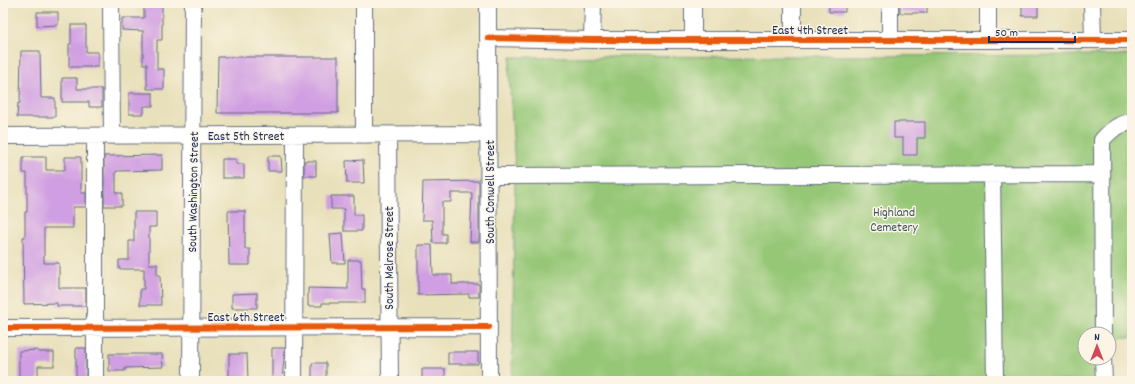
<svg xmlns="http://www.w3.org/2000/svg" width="1135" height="384" font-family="Dekko,sans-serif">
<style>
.green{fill:#96c777;stroke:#587b6a;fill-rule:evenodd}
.building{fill:#d09ee2}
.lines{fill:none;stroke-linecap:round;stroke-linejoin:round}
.minor-casing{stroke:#636d7e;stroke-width:18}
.minor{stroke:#fff;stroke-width:16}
.cycleway-casing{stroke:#fcf5e5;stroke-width:8}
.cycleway{stroke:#e8590c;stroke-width:6}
.labels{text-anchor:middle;stroke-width:3;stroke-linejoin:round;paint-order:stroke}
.street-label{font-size:13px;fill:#1b2f5e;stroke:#fcf5e5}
.park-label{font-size:13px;fill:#3a5564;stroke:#fcf5e5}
</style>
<rect width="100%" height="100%" fill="#fcf5e5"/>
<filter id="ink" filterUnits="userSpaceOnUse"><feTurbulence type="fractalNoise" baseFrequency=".025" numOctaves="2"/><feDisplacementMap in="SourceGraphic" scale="8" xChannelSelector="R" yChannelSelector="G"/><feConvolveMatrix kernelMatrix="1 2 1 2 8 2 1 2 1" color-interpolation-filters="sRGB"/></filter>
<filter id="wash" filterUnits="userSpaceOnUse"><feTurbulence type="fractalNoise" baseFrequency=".012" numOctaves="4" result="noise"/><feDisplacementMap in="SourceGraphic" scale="16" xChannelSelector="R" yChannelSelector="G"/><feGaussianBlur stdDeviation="0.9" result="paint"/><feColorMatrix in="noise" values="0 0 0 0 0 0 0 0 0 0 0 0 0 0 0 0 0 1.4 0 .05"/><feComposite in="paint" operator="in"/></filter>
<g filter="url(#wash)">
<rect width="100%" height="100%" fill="#e8e0ba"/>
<path class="green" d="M 1132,55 L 1132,337 L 1111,338 L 1112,381 L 512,381 L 515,169 L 509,71 L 511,57 ZM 1085,334 L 1109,334 L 1109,358 L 1085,358 Z"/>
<g id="blocks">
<path class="building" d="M 144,3 L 162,3 L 162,40 L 157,40 L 157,69 L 164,69 L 164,89 L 147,89 L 147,64 L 143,64 L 143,31 L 122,30 L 122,18 L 144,18 Z
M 829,3 L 845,3 L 845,12 L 829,12 Z
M 900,3 L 927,3 L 927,13 L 900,13 Z
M 1022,3 L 1038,3 L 1038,16 L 1022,16 Z
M 37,12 L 58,12 L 58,25 L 37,26 Z
M 71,25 L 86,25 L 86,52 L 98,52 L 98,67 L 69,67 L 69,44 L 71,44 Z
M 21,51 L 40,51 L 41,98 L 55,98 L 55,117 L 17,117 L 18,103 L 20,103 Z
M 218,57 L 338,57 L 338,113 L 217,113 Z
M 62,78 L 77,78 L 77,89 L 102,89 L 102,107 L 89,107 L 89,102 L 62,102 Z
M 129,93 L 153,93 L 153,106 L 144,106 L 144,114 L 129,114 Z
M 894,122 L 925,122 L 925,138 L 917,138 L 917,155 L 903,155 L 903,138 L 894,138 Z
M 162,155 L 162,170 L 116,171 L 116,193 L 122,193 L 122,206 L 104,206 L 104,156 Z
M 268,156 L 281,156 L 282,171 L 268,171 Z
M 23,157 L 46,157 L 46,170 L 65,170 L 65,157 L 81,157 L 81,193 L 86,193 L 86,207 L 73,207 L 73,228 L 44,228 L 44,263 L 59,263 L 59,288 L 86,288 L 86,306 L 57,306 L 57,303 L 24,304 L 23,237 L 25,237 L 25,212 L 27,212 L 27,173 L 23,173 Z
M 222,159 L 236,159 L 236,164 L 244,164 L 244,178 L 222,178 Z
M 363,160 L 364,183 L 347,183 L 346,161 Z
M 304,161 L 316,161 L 316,176 L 304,176 Z
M 479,181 L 479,242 L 470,242 L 472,193 L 451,193 L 451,202 L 442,202 L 442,234 L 446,234 L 446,243 L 433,243 L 432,220 L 422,220 L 423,182 Z
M 331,196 L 354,196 L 354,215 L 362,215 L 362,231 L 344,231 L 344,209 L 331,209 Z
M 228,211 L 245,211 L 245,249 L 250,249 L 250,265 L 229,265 Z
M 134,212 L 156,212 L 156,227 L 149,227 L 149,264 L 157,264 L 157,275 L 160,275 L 161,305 L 140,305 L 140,289 L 144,289 L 144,269 L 119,269 L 119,260 L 129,260 L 129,241 L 134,241 Z
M 343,233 L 345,263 L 332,263 L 330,234 Z
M 418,245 L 432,245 L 433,275 L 452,275 L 452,284 L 479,284 L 479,297 L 469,297 L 469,294 L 418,295 Z
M 348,260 L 361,260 L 362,289 L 365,289 L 365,303 L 322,303 L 322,306 L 308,306 L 308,288 L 348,289 Z
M 257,293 L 257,308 L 232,308 L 232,294 Z
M 76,348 L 86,348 L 86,381 L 76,381 Z
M 272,348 L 285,348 L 282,381 L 272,381 Z
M 38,350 L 38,352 L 54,352 L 54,366 L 38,366 L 38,381 L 19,381 L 19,351 Z
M 448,352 L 478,352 L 478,364 L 448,364 Z
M 109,354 L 162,354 L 163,367 L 125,368 L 125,371 L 109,371 Z
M 229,354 L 247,354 L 248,381 L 229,381 Z
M 312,363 L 326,363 L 326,381 L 312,381 Z
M 422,369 L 445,369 L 445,381 L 422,381 Z"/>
</g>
</g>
<g filter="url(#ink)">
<use href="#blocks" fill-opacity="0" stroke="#636d7e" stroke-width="1"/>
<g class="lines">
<g class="minor-casing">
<path id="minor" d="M 111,3 L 112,136
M 488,3 L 489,381
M 693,3 L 693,40
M 793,3 L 793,39
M 1092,3 L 1093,40
M 488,38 L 592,40 L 1132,40
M 592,40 L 593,3
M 890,40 L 890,3
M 988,40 L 988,3
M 364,135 L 364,3
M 388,135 L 390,381
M 3,136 L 488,134
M 992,174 L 995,381
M 489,176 L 1102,174
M 3,328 L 489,327
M 1103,334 L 1102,140 C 1111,130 1118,124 1132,122
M 1103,358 L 1104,381
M 95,381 L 95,136
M 191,381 L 193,3
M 294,381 L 295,135"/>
</g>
<use href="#minor" class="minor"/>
<g class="cycleway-casing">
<path id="cycleway" d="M 488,38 L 592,40 L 1132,40
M 3,328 L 489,327"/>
</g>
<use href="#cycleway" class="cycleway"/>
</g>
</g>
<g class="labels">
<g class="street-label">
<text x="810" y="34">East 4th Street</text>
<text x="246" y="140">East 5th Street</text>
<text transform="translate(192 192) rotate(-89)" y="5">South Washington Street</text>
<text transform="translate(489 192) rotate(-90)" y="5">South Conwell Street</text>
<text transform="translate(388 258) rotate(-90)" y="5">South Melrose Street</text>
<text x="246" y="321">East 6th Street</text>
</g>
<g class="park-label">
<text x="894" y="216">Highland<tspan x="894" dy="15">Cemetery</tspan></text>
</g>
</g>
<rect width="1135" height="384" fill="none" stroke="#fcf5e5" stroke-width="16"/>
<g transform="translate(1097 346)"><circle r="19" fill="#fcf5e5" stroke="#a2a6af"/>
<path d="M0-3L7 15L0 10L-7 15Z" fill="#d1495b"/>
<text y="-6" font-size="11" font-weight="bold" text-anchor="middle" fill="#1b2f5e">N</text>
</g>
<path d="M989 36v6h86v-6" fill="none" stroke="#1b2f5e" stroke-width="2"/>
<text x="995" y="36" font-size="12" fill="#1b2f5e" stroke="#fcf5e5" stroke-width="3" paint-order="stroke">50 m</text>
</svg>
